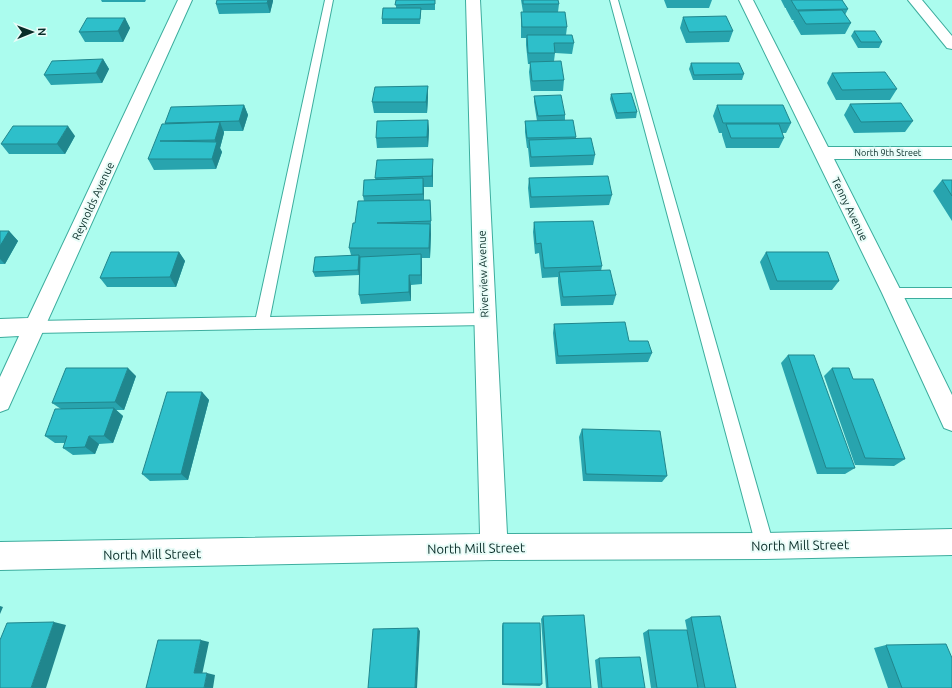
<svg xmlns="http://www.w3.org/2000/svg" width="952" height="688" font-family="Ubuntu,sans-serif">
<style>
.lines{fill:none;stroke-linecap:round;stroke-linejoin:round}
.lane-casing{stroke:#3dad9e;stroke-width:2}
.street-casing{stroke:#3dad9e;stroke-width:2}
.lane{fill:#fff;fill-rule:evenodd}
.street{fill:#fff;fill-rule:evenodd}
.wall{fill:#28a4ae}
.shaded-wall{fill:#20868d}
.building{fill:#2ebfca;stroke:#20868d}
.labels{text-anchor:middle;stroke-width:4;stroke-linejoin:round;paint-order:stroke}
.far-street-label{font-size:9px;fill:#082c27;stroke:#e9fcf8}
.street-label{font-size:11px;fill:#082c27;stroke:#e9fcf8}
.near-street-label{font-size:13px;fill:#082c27;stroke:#e9fcf8}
</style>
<rect width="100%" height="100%" fill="#abfcee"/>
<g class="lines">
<g class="lane-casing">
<path id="lane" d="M 325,0 L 333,0 L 270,317 L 485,313 L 490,315 L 492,319 L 490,323 L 485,325 L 34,333 L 29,331 L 27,327 L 29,323 L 34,321 L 256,317 Z
M 610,0 L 618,0 L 774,546 L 771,552 L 765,555 L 759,552 L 756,546 Z
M 892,288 L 952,288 L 952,298 L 892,298 L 887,297 L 885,293 L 887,289 Z"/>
</g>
<g class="street-casing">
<path id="street" d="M 178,0 L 192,0 L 8,409 L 0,412 L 0,377 L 19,336 L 0,337 L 0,319 L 28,318 Z
M 466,0 L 480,0 L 507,534 L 765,533 L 952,529 L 952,555 L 765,559 L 494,560 L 0,570 L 0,542 L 480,534 Z
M 739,0 L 753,0 L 828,147 L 952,147 L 952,159 L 834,159 L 902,293 L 952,395 L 952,431 L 944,428 L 882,293 Z
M 908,0 L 922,0 L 952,36 L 952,49 L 947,48 Z"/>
</g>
<use href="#lane" class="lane"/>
<use href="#street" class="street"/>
</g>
<path class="wall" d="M 101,0 L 146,0 L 145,2 L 102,2 Z
M 217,0 L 273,0 L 273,1 L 270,13 L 219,14 L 216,4 Z
M 396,0 L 435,0 L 435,10 L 421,10 L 421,13 L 420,24 L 382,24 L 382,19 L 396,8 Z
M 521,0 L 558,0 L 559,4 L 558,12 L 567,27 L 566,35 L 574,43 L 572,54 L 555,53 L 554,61 L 564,80 L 563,91 L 531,91 L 529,72 L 530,64 L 528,64 L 526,45 L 526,38 L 521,38 L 521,12 L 523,12 Z
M 664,0 L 712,0 L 709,8 L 667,8 Z
M 781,0 L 842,0 L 848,9 L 845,15 L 851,23 L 845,34 L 801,35 L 793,21 L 794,20 L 792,20 L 786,9 L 786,8 L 785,8 Z
M 683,17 L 733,31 L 729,42 L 686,43 L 680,28 Z
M 125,18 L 130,28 L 123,42 L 85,42 L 79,32 Z
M 854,31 L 882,42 L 879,48 L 858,48 L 851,36 Z
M 103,59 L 109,69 L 102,83 L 51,85 L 44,75 Z
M 691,63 L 744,74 L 742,80 L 693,80 L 689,69 Z
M 832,73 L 897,89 L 890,100 L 836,100 L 827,83 Z
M 428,86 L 428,97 L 427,113 L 374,113 L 372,102 Z
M 611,94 L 637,112 L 636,118 L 616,119 L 610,99 Z
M 534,96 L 565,115 L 565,120 L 576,137 L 576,138 L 595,155 L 593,165 L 530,167 L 528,148 L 527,148 L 525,132 L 525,121 L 537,121 L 534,102 Z
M 850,104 L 913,121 L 905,132 L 854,133 L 844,115 Z
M 244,105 L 248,115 L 243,131 L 224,131 L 224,133 L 220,148 L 222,152 L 216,169 L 154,170 L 148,159 L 165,124 L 165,123 Z
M 717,105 L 791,123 L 786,133 L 782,133 L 784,138 L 779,148 L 726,148 L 722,135 L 722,133 L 719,133 L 713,116 Z
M 428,120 L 429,130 L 428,147 L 377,148 L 376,138 Z
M 75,136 L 65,154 L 9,154 L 1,144 Z
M 433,169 L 433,187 L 423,187 L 424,200 L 430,200 L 431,210 L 431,231 L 430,258 L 422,258 L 422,284 L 411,285 L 411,301 L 361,304 L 359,295 L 359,275 L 315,277 L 313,272 L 351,255 L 349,248 L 355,223 L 364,201 L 363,196 L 376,180 L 375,178 Z
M 529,178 L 612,195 L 609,205 L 530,208 L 528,188 Z
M 942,180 L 952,180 L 952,221 L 933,191 Z
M 534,222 L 602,266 L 601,271 L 616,295 L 613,305 L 561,306 L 558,282 L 558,277 L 542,278 L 539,253 L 535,254 L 533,232 Z
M 0,231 L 9,231 L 18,241 L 5,264 L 0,264 Z
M 179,252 L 185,261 L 176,287 L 107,287 L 100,278 Z
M 766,252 L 839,281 L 832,290 L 770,290 L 760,262 Z
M 554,324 L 629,341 L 652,353 L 648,362 L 556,364 L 553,333 Z
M 788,355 L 855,468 L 845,474 L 817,474 L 781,363 Z
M 832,368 L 853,379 L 905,459 L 894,466 L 855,465 L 824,376 Z
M 136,376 L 124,410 L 116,410 L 123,416 L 113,443 L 99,444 L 95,454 L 73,455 L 63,448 L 65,443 L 55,443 L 45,436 L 61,409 L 52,403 Z
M 202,392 L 209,400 L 188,480 L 150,481 L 142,474 Z
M 582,429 L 667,476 L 662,482 L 583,481 L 579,437 Z
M 543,616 L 591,688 L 546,688 L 541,619 Z
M 691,617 L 736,688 L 651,688 L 643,633 L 648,630 L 687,630 L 685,620 Z
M 503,623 L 542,684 L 540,686 L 502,685 L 502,626 Z
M 886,645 L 952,688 L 888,688 L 874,648 Z
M 599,658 L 645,688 L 598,688 L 595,660 Z"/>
<path class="shaded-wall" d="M 268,0 L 273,0 L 273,1 L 270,13 L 267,3 Z
M 125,18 L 130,28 L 123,42 L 118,31 Z
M 103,59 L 109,69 L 102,83 L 96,73 Z
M 428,86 L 428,97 L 427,113 L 426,102 Z
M 244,105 L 248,115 L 243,131 L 239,121 Z
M 428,120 L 429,130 L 428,147 L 427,137 Z
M 220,122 L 224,133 L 220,148 L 222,152 L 216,169 L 212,159 L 216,144 L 215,140 Z
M 68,126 L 75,136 L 65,154 L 57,144 Z
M 433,159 L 433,187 L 432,176 Z
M 423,178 L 424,189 L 424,204 L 423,194 Z
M 430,224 L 431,234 L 430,258 L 429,248 Z
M 9,231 L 18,241 L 5,264 L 0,259 L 0,246 Z
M 179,252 L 185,261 L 176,287 L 170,277 Z
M 421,254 L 422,264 L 422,284 L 421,275 Z
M 359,255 L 361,260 L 359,275 L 358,270 Z
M 409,275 L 411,285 L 411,301 L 409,292 Z
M 128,368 L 136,376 L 124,410 L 115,402 Z
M 202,392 L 209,400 L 188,480 L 181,474 Z
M 114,408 L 123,416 L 113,443 L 104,436 Z
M 89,436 L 99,444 L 95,454 L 85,447 Z
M 0,606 L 3,607 L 0,614 Z
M 54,622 L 66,625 L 46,688 L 31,688 Z
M 418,628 L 420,631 L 417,688 L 415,688 Z
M 201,640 L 209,642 L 202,675 L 194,673 Z
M 207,673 L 215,675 L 213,688 L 204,688 Z"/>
<path class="building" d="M 217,0 L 268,0 L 267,3 L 216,4 Z
M 396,0 L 435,0 L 435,4 L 395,5 Z
M 523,0 L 558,0 L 559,4 L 523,4 Z
M 791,0 L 842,0 L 848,9 L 797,10 Z
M 383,8 L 421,8 L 420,19 L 382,19 Z
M 842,10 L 851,23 L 806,24 L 798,11 Z
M 521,12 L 565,12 L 567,27 L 522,27 Z
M 726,16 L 733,31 L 689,32 L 683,17 Z
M 87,18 L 125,18 L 118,31 L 79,32 Z
M 854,31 L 875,31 L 882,42 L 861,42 Z
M 527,35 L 572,35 L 574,43 L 554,43 L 555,53 L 528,53 Z
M 103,59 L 96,73 L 44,75 L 52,61 Z
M 561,61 L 564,80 L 532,81 L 530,62 Z
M 691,63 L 739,63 L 744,74 L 694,75 Z
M 885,72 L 897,89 L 842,90 L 832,73 Z
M 428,86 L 426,102 L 372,102 L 375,87 Z
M 631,93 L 637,112 L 617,113 L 611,94 Z
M 561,95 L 565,115 L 538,116 L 534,96 Z
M 901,103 L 913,121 L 861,122 L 850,104 Z
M 244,105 L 239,121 L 165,123 L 171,107 Z
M 717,105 L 783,105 L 791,123 L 723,123 Z
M 428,120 L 427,137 L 376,138 L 377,121 Z
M 573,120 L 576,137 L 527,138 L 525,121 Z
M 220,122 L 215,140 L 160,141 L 217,142 L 212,159 L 148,159 L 162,124 Z
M 726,124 L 779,124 L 784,138 L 731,138 Z
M 13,126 L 68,126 L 57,144 L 1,144 Z
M 591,138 L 595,155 L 531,157 L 529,140 Z
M 433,159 L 432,176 L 375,178 L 377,160 Z
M 608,176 L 612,195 L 531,197 L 529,178 Z
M 423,178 L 423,194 L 363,196 L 364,180 Z
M 942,180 L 952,180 L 952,196 Z
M 430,200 L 431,221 L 377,223 L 430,224 L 429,248 L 349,248 L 353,223 L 355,223 L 358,201 Z
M 593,221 L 602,266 L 544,268 L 541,243 L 536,244 L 534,222 Z
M 0,231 L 9,231 L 0,246 Z
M 111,252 L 179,252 L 170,277 L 100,278 Z
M 766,252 L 828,252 L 839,281 L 777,281 Z
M 421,254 L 421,275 L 409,275 L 409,292 L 359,295 L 360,257 Z
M 359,255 L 358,270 L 313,272 L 315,257 Z
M 610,270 L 616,295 L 563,297 L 559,272 Z
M 625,322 L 629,341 L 648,341 L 652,353 L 558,356 L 554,324 Z
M 788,355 L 814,355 L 855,468 L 826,468 Z
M 66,368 L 128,368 L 115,402 L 52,403 Z
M 832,368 L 849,368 L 853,379 L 873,379 L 905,459 L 865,458 Z
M 167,392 L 202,392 L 181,474 L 142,474 Z
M 114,408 L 104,436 L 89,436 L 85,447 L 63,448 L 67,436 L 45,436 L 55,409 Z
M 582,429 L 660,431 L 667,476 L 586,474 Z
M 584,615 L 591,688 L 548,688 L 543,616 Z
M 720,616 L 736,688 L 705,688 L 691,617 Z
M 54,622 L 31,688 L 0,688 L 0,640 L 7,623 Z
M 503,623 L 540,623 L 542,684 L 503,684 Z
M 418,628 L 415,688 L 368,688 L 373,629 Z
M 648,630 L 687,630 L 698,688 L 657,688 Z
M 158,640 L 201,640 L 194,673 L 207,673 L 204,688 L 146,688 Z
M 946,644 L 952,658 L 952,688 L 902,688 L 886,645 Z
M 640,657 L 645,688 L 602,688 L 599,658 Z"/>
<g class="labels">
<g class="far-street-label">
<text x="888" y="156">North 9th Street</text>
</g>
<g class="street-label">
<text transform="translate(93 201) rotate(-65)" y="4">Reynolds Avenue</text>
<text transform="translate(850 209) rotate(64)" y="4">Tenny Avenue</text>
<text transform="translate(483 274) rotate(-92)" y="4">Riverview Avenue</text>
</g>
<g class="near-street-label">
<text transform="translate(800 545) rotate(-1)" y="5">North Mill Street</text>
<text transform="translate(476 548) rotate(-1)" y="5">North Mill Street</text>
<text transform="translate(152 554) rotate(-1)" y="5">North Mill Street</text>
</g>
</g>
<g transform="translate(32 32) rotate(89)" stroke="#e9fcf8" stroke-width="3" paint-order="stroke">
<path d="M0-3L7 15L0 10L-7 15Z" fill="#082c27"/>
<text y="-6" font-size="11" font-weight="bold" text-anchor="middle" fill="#082c27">N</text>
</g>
</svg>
